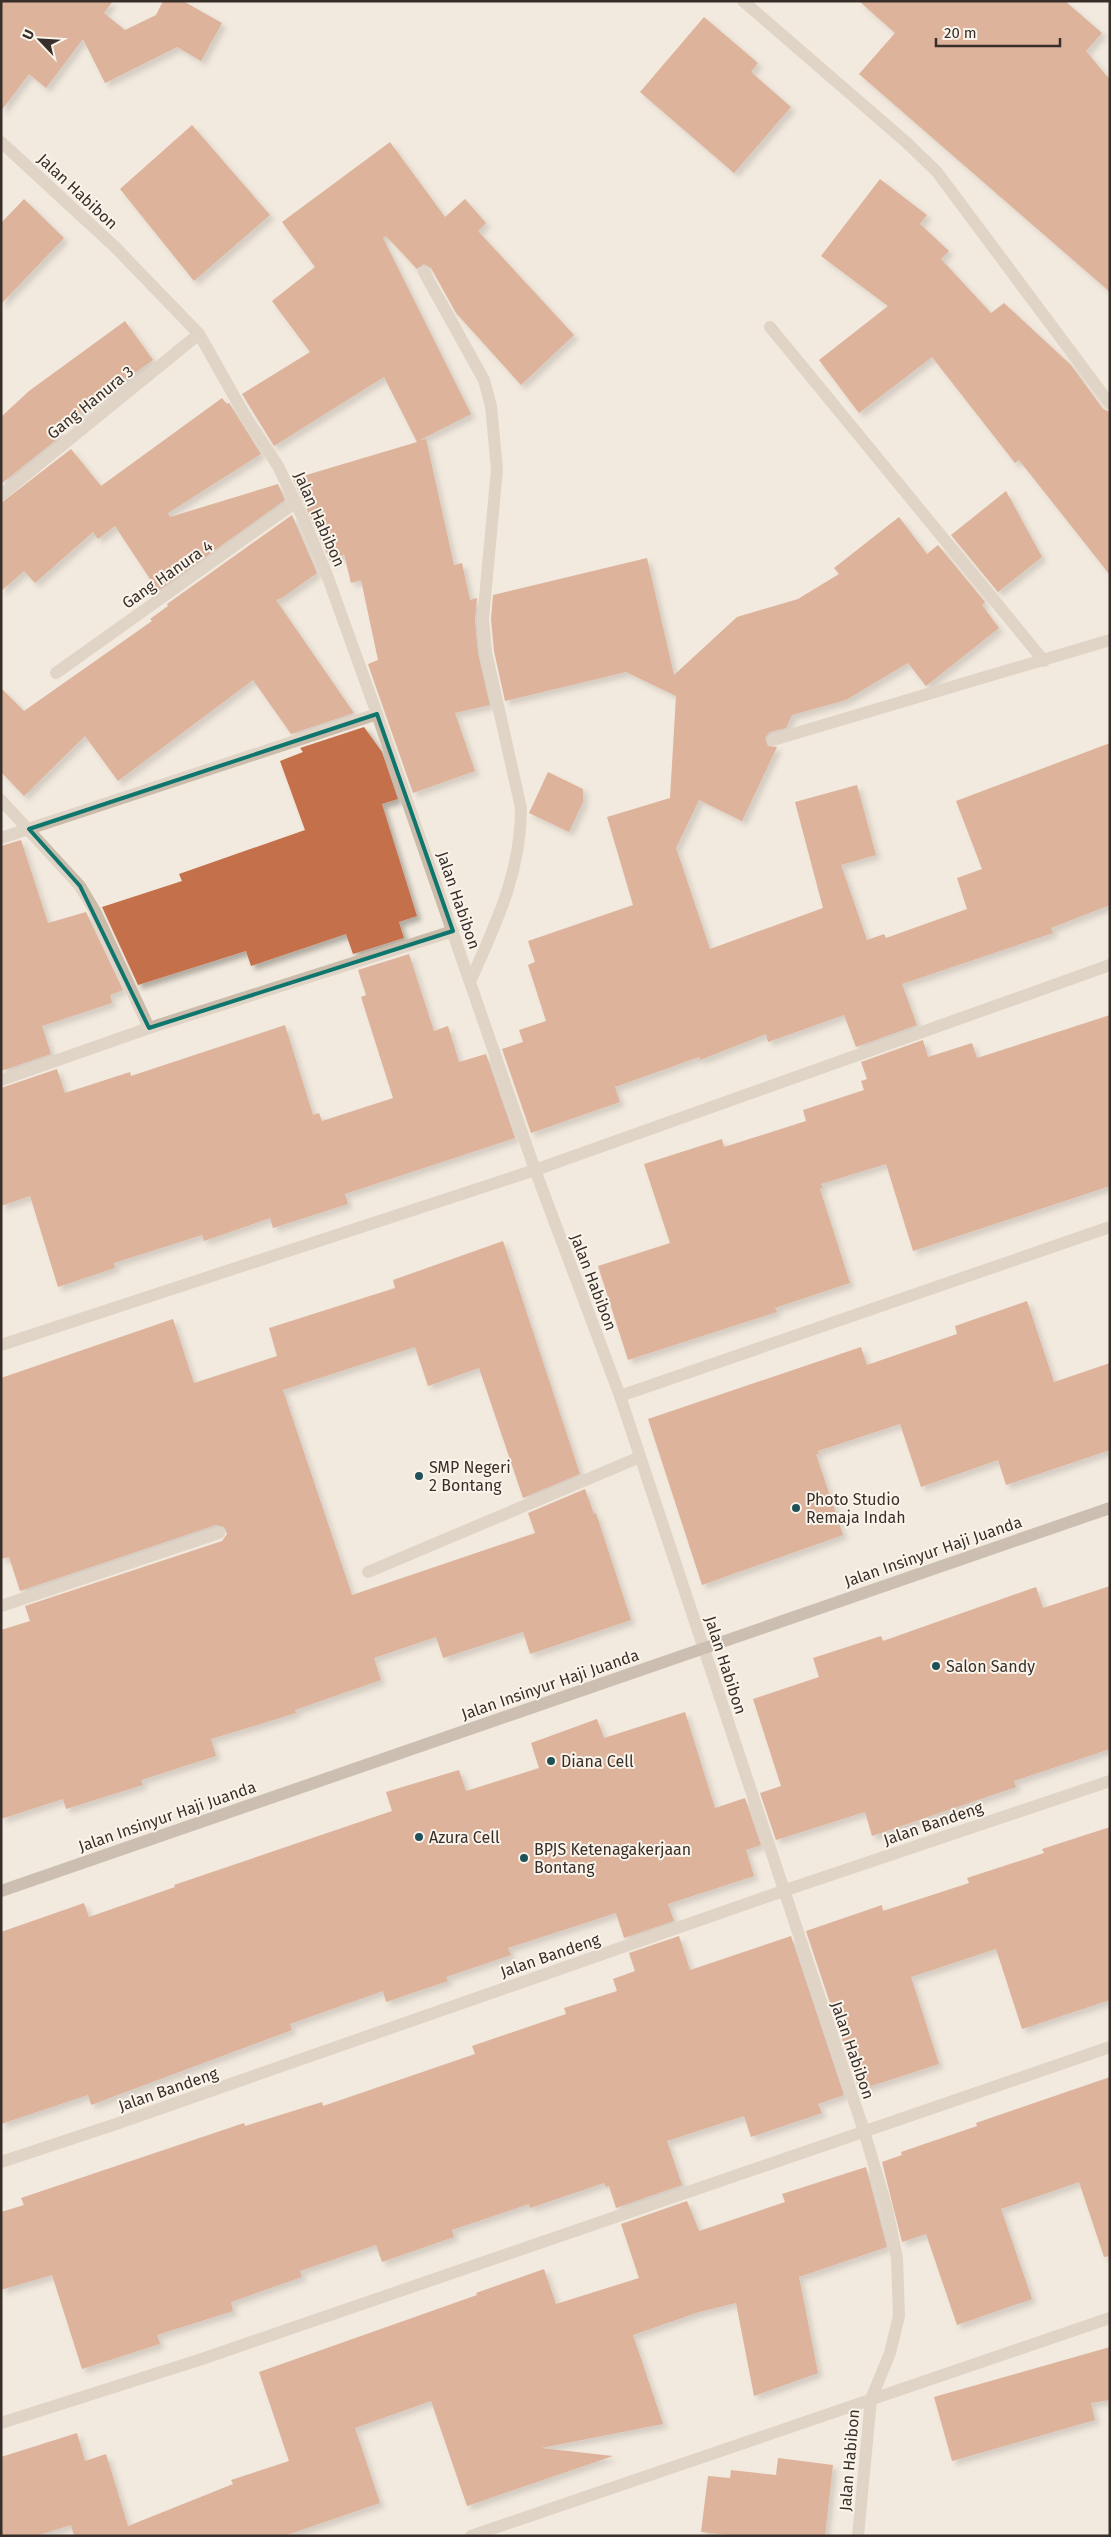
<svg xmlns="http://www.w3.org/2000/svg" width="1111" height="2537" font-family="'Fira Sans',sans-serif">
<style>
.building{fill:#c4714b;filter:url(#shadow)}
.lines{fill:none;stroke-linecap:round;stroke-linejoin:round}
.lane{stroke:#cabbaa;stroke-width:12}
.street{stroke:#cabbaa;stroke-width:12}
.secondary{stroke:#9e8b7b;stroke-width:12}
.marked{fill:none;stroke:#0f766e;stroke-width:4;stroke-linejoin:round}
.poi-dot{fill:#205159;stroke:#faf4eb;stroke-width:2}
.labels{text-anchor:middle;stroke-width:4;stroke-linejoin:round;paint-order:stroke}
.street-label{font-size:16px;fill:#382f2a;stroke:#faf4eb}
.poi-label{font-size:16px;fill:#382f2a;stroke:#faf4eb;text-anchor:start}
</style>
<defs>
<filter id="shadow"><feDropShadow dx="4.5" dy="4.5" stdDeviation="2.5" flood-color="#0004"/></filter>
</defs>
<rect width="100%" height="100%" fill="#f2eade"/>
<path class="building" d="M 1,1 L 113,1 L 104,13 L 125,30 L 156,15 L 163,1 L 183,1 L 222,23 L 201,61 L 177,47 L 105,83 L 83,39 L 46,88 L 29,74 L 1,111 Z
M 859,1 L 1065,1 L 1102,33 L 1086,51 L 1110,80 L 1110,292 L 859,74 L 895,33 Z
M 704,17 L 758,63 L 751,72 L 791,107 L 734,173 L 640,92 Z
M 192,125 L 270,215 L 194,281 L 120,189 Z
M 390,142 L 445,217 L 465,199 L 486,223 L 478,231 L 574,335 L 521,385 L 456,313 L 431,268 L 424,264 L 417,269 L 386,236 L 383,238 L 471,414 L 420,440 L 426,439 L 454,565 L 462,563 L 470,600 L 477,598 L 475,620 L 478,653 L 490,705 L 455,713 L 475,771 L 413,793 L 370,670 L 368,664 L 378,660 L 361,580 L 351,583 L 344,554 L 331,563 L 293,479 L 417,442 L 384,377 L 274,446 L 242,394 L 310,352 L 272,301 L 315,267 L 282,222 Z
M 880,179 L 927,215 L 920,224 L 949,251 L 941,259 L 991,313 L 1004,303 L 1071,365 L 1103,409 L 1110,412 L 1110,575 L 1019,460 L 1015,463 L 932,357 L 859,413 L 819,360 L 888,306 L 821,256 Z
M 24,199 L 64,238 L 1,304 L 1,223 Z
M 125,321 L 153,360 L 56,430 L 61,436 L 1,484 L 1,417 L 29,391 Z
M 222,398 L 227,404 L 229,403 L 261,454 L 168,513 L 170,517 L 278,484 L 285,500 L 158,591 L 115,526 L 98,539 L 93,532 L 35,583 L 24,571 L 1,591 L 1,503 L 71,449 L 101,486 Z
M 1006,491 L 1042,557 L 998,592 L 951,535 Z
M 292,515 L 317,573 L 282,598 L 276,600 L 354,713 L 291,734 L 253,680 L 118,781 L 85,736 L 24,796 L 1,772 L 1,688 L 24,711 L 152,621 L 150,619 L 168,606 L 167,604 Z
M 899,517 L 927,554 L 938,545 L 985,602 L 982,605 L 999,628 L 926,686 L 908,663 L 846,700 L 792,715 L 786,728 L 770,732 L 765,738 L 768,746 L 777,747 L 742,821 L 699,800 L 676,848 L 710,949 L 823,908 L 795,802 L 857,785 L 876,855 L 841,865 L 867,940 L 884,934 L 886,938 L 967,909 L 957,878 L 982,869 L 956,801 L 1110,743 L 1110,905 L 1051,928 L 1053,933 L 902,984 L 917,1025 L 856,1047 L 844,1015 L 768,1042 L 766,1034 L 700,1060 L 699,1057 L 615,1087 L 620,1102 L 531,1133 L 502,1049 L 523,1042 L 519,1030 L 546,1021 L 528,965 L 535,962 L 528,941 L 633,905 L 607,817 L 670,798 L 676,696 L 626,672 L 505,701 L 494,651 L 491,619 L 493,595 L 647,558 L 674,675 L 737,617 L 798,599 L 839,574 L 834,568 Z
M 364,727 L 382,752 L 398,799 L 382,804 L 417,916 L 399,922 L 404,938 L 353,954 L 346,934 L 251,966 L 246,951 L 138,985 L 102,907 L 182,881 L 179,874 L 305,830 L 280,761 L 303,752 L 300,748 Z
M 548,772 L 583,789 L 583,802 L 569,832 L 529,813 Z
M 21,840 L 48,923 L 86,912 L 123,990 L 110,995 L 112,1003 L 42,1026 L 51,1054 L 1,1071 L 1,846 Z
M 409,954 L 434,1031 L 448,1026 L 459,1062 L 486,1054 L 515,1138 L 345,1194 L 348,1204 L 273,1228 L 270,1218 L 204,1241 L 202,1235 L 114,1263 L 115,1268 L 58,1287 L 30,1196 L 1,1206 L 1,1088 L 57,1069 L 65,1093 L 130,1072 L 131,1076 L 285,1025 L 313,1115 L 319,1113 L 322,1121 L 393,1098 L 361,997 L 366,995 L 358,970 Z
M 1110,1015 L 1110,1186 L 913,1251 L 886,1164 L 821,1184 L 823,1188 L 820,1189 L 850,1283 L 775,1308 L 777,1312 L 628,1360 L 598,1266 L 670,1243 L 644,1164 L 722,1139 L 724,1147 L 806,1121 L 803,1110 L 864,1090 L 861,1081 L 867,1079 L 861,1062 L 923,1040 L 928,1057 L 972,1043 L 977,1058 Z
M 503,1241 L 580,1474 L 523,1498 L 479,1368 L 428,1386 L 415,1347 L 283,1390 L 352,1595 L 535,1533 L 528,1513 L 585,1489 L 594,1514 L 596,1513 L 631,1620 L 530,1654 L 523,1632 L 443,1658 L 436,1637 L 374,1658 L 381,1680 L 295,1710 L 296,1713 L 211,1739 L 216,1756 L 141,1780 L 143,1785 L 66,1809 L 63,1799 L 1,1819 L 1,1630 L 30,1621 L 25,1606 L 222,1541 L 227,1534 L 224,1527 L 216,1525 L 20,1591 L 9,1557 L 1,1559 L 1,1378 L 173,1319 L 194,1383 L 277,1356 L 269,1328 L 395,1288 L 393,1280 Z
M 1027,1301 L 1054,1382 L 1110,1363 L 1110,1450 L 1006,1485 L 998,1460 L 921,1487 L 900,1424 L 818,1451 L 819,1454 L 816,1454 L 843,1535 L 702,1585 L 648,1419 L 861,1347 L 867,1365 L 957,1334 L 955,1326 Z
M 1110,1586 L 1110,1749 L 1014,1781 L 1016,1787 L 872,1836 L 865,1812 L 776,1840 L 760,1793 L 781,1786 L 753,1699 L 819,1677 L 813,1658 L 881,1636 L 883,1641 L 1036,1587 L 1043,1608 Z
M 685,1712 L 715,1808 L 745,1798 L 761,1845 L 746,1850 L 754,1876 L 668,1904 L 674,1921 L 624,1938 L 616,1913 L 508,1948 L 511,1955 L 446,1977 L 448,1981 L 386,2002 L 383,1991 L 290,2024 L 292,2030 L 91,2105 L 88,2095 L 1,2124 L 1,1932 L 84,1903 L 89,1917 L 175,1887 L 174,1885 L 392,1811 L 386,1792 L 459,1770 L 466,1791 L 539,1768 L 531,1743 L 597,1719 L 604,1738 Z
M 1110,1827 L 1110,2000 L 1022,2029 L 996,1949 L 911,1977 L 939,2064 L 859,2090 L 806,1931 L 882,1905 L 883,1911 L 969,1883 L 967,1878 L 1044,1853 L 1042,1849 Z
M 679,1936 L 690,1970 L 791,1936 L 844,2095 L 818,2104 L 822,2113 L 751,2137 L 744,2116 L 667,2141 L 682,2185 L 616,2208 L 609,2186 L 606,2187 L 604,2183 L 530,2208 L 529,2204 L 452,2230 L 454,2237 L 382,2262 L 376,2245 L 300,2271 L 302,2277 L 231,2302 L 233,2311 L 157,2335 L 160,2344 L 82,2369 L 52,2275 L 1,2290 L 1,2212 L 24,2205 L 21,2198 L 244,2123 L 245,2126 L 322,2102 L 323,2106 L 475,2054 L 472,2046 L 566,2014 L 564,2008 L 617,1991 L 613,1979 L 635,1971 L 629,1953 Z
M 1110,2077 L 1110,2256 L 1104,2257 L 1079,2182 L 1001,2209 L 1032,2299 L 957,2325 L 926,2234 L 902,2242 L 882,2162 L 902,2155 L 901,2152 L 977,2126 L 976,2123 Z
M 866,2167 L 887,2247 L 799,2277 L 818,2373 L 754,2396 L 736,2303 L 699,2312 L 633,2335 L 663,2424 L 541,2448 L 613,2456 L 467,2506 L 431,2401 L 355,2428 L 380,2503 L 284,2536 L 74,2536 L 71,2525 L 36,2536 L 1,2536 L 1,2457 L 77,2433 L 85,2461 L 106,2454 L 128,2526 L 233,2484 L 231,2480 L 289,2461 L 259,2372 L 477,2295 L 476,2293 L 544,2269 L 556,2304 L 639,2278 L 621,2224 L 687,2201 L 699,2231 L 785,2202 L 782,2194 Z
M 1110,2347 L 1110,2400 L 1091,2403 L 1095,2420 L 952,2461 L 934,2397 Z
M 778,2458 L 833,2465 L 825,2536 L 738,2536 L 701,2532 L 708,2476 L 730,2478 L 731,2470 L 776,2475 Z"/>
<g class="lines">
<path class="lane" d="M 368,1572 L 640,1457"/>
<path class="street" d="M 743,1 L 906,142 L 937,172 L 1110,404
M 1,142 L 115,247 L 199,334 L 247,419 L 278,466 L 303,518 L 327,575 L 377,714 L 535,1170 L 620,1396 L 864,2131 L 887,2209 L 897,2258 L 899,2316 L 890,2353 L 871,2399 L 858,2536
M 424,272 L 484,380 L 491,406 L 497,469 L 483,619 L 486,652 L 521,808 C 521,873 496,923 470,982
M 770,327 L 1044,661
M 1,495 L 199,334
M 56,673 L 296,502
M 773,740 L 1110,640
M 1,800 L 80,886 L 95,911 L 149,1028
M 1,838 L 377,714
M 1,1080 L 149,1028 L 453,931
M 1,1345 L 535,1170 L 1110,965
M 620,1396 L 1110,1227
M 1,1606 L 219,1533
M 1,2162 L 113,2125 L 783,1891 L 1110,1781
M 1,2423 L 202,2359 L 1110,2047
M 471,2536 L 1110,2318"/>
<path class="secondary" d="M 1,1891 L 1110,1508"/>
</g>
<path d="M0 0H1111V2537H0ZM 377,714 L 453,931 L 149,1028 L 80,886 L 29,829 Z" fill="#f2eade" fill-opacity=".55" fill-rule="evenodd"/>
<path class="marked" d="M 377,714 L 453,931 L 149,1028 L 80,886 L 29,829 Z"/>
<g class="poi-dot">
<circle cx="419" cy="1476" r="5"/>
<circle cx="796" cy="1508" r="5"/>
<circle cx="936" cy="1666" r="5"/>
<circle cx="551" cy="1761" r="5"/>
<circle cx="419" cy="1837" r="5"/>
<circle cx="524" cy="1858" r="5"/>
</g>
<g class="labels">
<g class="street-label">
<text transform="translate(78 191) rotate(43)" y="6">Jalan Habibon</text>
<text transform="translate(90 402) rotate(-39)" y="6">Gang Hanura 3</text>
<text transform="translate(320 519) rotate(66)" y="6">Jalan Habibon</text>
<text transform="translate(167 574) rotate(-35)" y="6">Gang Hanura 4</text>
<text transform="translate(459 900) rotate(71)" y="6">Jalan Habibon</text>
<text transform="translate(594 1282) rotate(69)" y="6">Jalan Habibon</text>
<text transform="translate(933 1551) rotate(-19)" y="6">Jalan Insinyur Haji Juanda</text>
<text transform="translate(726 1665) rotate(72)" y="6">Jalan Habibon</text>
<text transform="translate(550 1684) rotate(-19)" y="6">Jalan Insinyur Haji Juanda</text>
<text transform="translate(167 1816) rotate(-19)" y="6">Jalan Insinyur Haji Juanda</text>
<text transform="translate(933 1823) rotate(-19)" y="6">Jalan Bandeng</text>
<text transform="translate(550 1955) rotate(-19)" y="6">Jalan Bandeng</text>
<text transform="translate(853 2050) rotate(71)" y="6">Jalan Habibon</text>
<text transform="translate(168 2089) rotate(-19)" y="6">Jalan Bandeng</text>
<text transform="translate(849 2460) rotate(-85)" y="6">Jalan Habibon</text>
</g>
<g class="poi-label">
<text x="429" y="1473">SMP Negeri<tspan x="429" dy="18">2 Bontang</tspan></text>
<text x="806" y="1505">Photo Studio<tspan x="806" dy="18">Remaja Indah</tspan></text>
<text x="946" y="1672">Salon Sandy</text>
<text x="561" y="1767">Diana Cell</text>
<text x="429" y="1843">Azura Cell</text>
<text x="534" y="1855">BPJS Ketenagakerjaan<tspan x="534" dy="18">Bontang</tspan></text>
</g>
</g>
<rect width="1111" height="2537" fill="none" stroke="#382f2a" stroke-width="5"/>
<g transform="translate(40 40) rotate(295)" stroke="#faf4eb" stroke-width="4" paint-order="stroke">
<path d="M0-4L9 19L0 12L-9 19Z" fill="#382f2a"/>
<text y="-8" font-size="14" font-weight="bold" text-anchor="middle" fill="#382f2a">U</text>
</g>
<path d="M936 38v8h124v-8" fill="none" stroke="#382f2a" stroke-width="2.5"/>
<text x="944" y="38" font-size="15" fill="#382f2a" stroke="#faf4eb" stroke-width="4" paint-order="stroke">20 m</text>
</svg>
